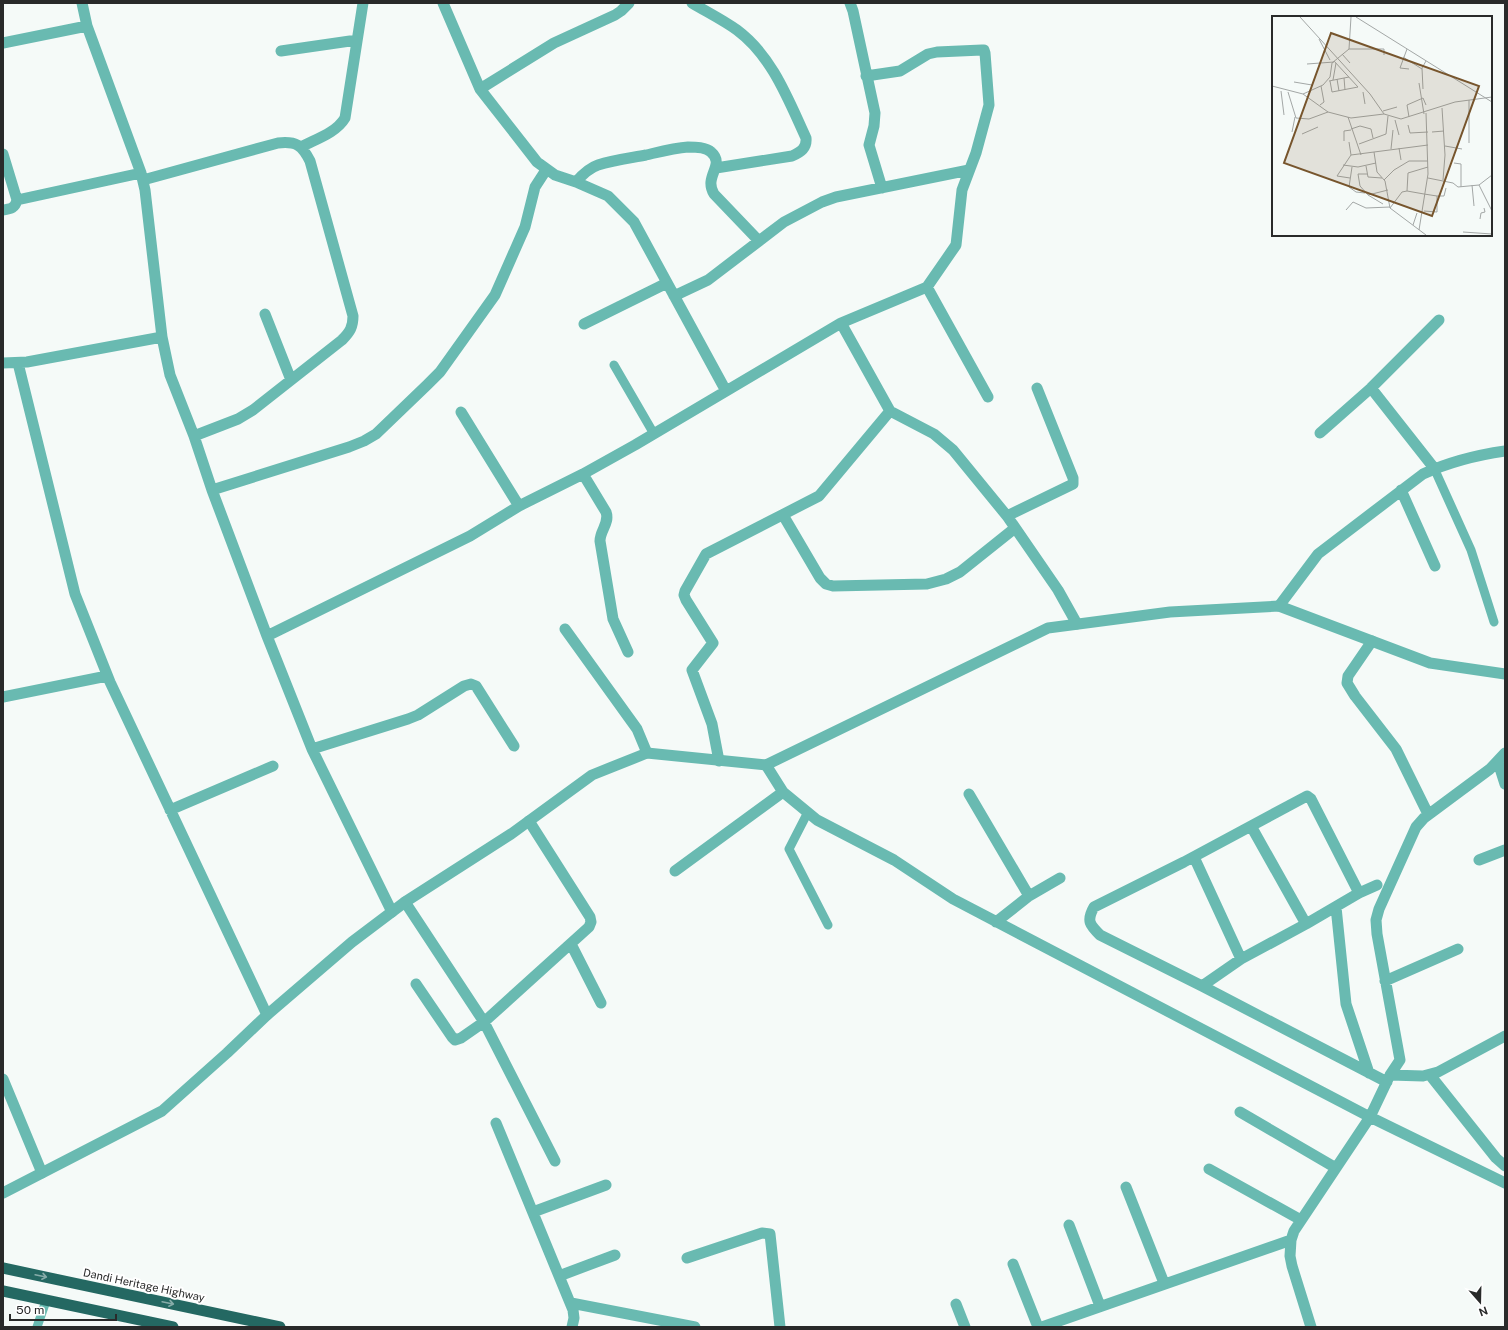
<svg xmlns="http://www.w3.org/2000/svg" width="1508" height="1330" font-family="'Public Sans',sans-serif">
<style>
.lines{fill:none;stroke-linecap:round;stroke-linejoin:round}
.service{stroke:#69bab1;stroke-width:9}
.minor{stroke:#69bab1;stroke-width:11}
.tertiary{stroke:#69bab1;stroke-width:11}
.trunk{stroke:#246862;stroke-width:11}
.oneway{stroke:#87aca9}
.labels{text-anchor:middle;stroke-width:4;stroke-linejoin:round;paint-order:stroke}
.street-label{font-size:11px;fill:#292a2a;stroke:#fff}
.inset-road{fill:none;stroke:#a3a7a6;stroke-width:1}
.view{fill:#77552d;fill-opacity:0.15;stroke:#77552d;stroke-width:2}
.inset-edge{fill:none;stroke:#292a2a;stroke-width:2}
</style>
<rect width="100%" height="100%" fill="#f5faf8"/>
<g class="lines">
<path class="service" d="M 614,365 L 654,434
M 1434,468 L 1471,550 L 1494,622
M 808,812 L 789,849 L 828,925
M 37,1327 L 46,1301"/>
<path class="minor" d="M 82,3 L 87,26 L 141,173 L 145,190 L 162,337 L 170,375 L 194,436 L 212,490 L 267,636 L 312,749 L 392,912
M 443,3 L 480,89 L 537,162 L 555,175 L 576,182 L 608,196 L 634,222 L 726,391
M 692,3 C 707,12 723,20 737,30 C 772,56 788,99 806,138 C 807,148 801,152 792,156 L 716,168
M 850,3 L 853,11 L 875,113 L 874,126 L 869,145 L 882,188
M 3,43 L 87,26
M 281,51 L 357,40
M 480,89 L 554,43 L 615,15 L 621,11 L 629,3
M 301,147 C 316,139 336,133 345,118 L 363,3
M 3,154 L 17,200 C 15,208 11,209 3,210
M 143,180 L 278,143 C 296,141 302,145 310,161 L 353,316 C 353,327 350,332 342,340 L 253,410 L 238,419 L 194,436
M 576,182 C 582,175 589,168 598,165 C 613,160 630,158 646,155 C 659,152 674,148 688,147 C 695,147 706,147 711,152 C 726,165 703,176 714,194 L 759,241
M 17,200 L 141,173
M 927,287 L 988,397
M 674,296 L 708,280 L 784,222 L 822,202 L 836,197 L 969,170
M 265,314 L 291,380
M 841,323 L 890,411 L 934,434 L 953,450 L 1007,516 L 1058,590 L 1077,624
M 584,324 L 667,283
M 3,363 L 27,362 L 162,337
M 18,363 L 75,594 L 110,682 L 267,1015
M 1371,388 L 1434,468
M 461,412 L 519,506
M 1320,433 L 1371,388 L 1439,320
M 583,474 L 606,512 C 610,523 600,530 600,541 L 613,619 L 628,652
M 212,490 L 349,447 L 364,441 L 376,434 L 427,385 L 440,372 L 495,295 L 525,227 L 535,187 L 546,170
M 1401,490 L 1435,566
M 783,515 L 820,578 L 826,584 L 833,586 L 927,584 L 946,579 L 960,572 L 1015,528
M 1007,516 L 1073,484 L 1073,478 L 1037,388
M 1279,606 L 1318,554 L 1423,474 C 1449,462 1477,455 1505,451
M 565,629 L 637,729 L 647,753
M 267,636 L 470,536 L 519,506 L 583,474 L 635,445 L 841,323 L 927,287 L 956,245 L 962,190 L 976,153 L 989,105 L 985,53 L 984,50 L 982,50 L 937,52 L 928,54 L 900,71 L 866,76
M 1372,641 L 1348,676 L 1347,683 L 1355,696 L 1396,749 L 1428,814
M 3,697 L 107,676
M 312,749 L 408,719 L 418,715 L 464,686 L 471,684 L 476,686 L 514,746
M 719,761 L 712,724 L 692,670 L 713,643 L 686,600 L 684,595 L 685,591 L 706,554 L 819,496 L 890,411
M 1498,762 L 1505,784
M 766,765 L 783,792 L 817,820 L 894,860 L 953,899 L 1370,1117 L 1505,1183
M 969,794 L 1029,896
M 170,810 L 273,766
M 1251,826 L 1306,924
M 1194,857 L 1241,959
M 1479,860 L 1505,850
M 675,871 L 783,792
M 1359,893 L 1311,799 L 1307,796 L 1184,862 L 1094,907 C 1086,921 1090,925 1100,935 L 1202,986 L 1387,1082
M 405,902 L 484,1022 L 555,1161
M 1336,907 L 1346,1004 L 1369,1073
M 996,922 L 1029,896 L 1060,878
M 571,944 L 601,1003
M 1385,981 L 1458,949
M 416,984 L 452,1037 L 455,1040 L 461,1038 L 484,1022 L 589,927 L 591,922 L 590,917 L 529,821
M 1202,986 L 1241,959 L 1306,924 L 1359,893 L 1377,885
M 1390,1075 L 1423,1076 L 1438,1072 L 1505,1036
M 1430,1075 L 1496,1158 L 1505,1166
M 3,1079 L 42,1173
M 1240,1112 L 1336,1168
M 496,1123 L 573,1310 L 574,1318 L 572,1327
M 1209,1169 L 1301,1220
M 1126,1187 L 1164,1283
M 533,1212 L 606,1185
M 1069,1225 L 1100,1306
M 687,1258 L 762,1233 L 770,1234 L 780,1327
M 1013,1264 L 1038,1327
M 559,1276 L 615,1255
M 571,1303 L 695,1327
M 956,1304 L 965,1327
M 1042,1327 L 1291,1240
M 1311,1327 L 1292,1266 L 1290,1256 L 1291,1240 L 1294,1231 L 1370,1117 L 1390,1075 L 1400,1060 L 1377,934 L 1376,920 L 1379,909 L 1416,827 L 1424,818 L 1490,769 L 1505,753"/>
<path class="tertiary" d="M 3,1193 L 162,1111 L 227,1053 L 267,1015 L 352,942 L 405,902 L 511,834 L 592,775 L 647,753 L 766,765 L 1048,628 L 1170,612 L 1279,606 L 1430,663 L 1505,674"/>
<path class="trunk" d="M 3,1268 L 280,1327
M 3,1291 L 173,1327"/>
</g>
<defs><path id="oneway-shaft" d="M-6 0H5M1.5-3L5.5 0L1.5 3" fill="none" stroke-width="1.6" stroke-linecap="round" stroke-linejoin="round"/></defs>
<g class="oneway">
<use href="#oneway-shaft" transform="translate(41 1276) rotate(12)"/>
<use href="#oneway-shaft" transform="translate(168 1303) rotate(12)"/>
</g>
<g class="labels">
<g class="street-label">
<text transform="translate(144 1285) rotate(12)" y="4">Dandi Heritage Highway</text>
</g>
</g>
<g transform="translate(1272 16)">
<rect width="220" height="220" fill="#f5faf8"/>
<path class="inset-road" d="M 28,1 L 98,78 L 112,98M 84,1 L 220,86M 47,23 L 58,44M 77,33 L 112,33 L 112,39M 135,33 L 128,52 L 137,53M 70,38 L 78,47M 131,41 L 150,53M 35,48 L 62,46M 72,62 L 73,74M 65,63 L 67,75M 61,64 L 64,47M 57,65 L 77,61M 58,65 L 60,76 L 86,71 L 62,45M 22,66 L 40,69M 147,67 L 152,98M 0,70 L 31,78 L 56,96 L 79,102 L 112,98 L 129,103 L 183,86 L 220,81M 151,73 L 150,52 L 154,45M 9,75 L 12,99M 16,76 L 24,102 L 37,103 L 56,96M 91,76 L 93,88M 31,78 L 51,69 L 58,61 L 60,47 L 77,33 L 79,1M 48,89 L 52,86 L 49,70M 170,92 L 173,139 L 171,164M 111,95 L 125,91M 76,101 L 89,139M 137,101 L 135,89 L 151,82 L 154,89M 123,104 L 127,119M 136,109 L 138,117 L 156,116M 79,113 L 88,110 L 99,113 L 101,122M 20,116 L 23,101M 160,116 L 172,115M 30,118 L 46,111M 72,125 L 72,115 L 79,114M 77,126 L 79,139M 197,127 L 197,84M 87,128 L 114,118 L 116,100M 173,130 L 190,133M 127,132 L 129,144M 119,133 L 121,114M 102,136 L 105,156 L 113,165 L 118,192 L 154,219M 182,147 L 189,148 L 189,171M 71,149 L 86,151 L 104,147M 94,150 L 96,161 L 110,162M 80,151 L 77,171 L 84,176 L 93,177M 95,158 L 86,158 L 88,170 L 96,179 L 111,188M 78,162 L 65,160 L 79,139 L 156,129M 156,162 L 181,167 L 186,171 L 207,169 L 220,195M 112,164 L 122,154 L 137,145 L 156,145M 200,169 L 202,190M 207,169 L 220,159M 152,178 L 135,175 L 136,157 L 156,151M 152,178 L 165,180M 96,179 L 116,174M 118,192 L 130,176 L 135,175M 74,194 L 81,186 L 94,192 L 118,191M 152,195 L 165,196 L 165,180 L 172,180 L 174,172M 208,203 L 209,197 L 213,196 L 212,192M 141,209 L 145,197M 147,214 L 156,158 L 154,97M 191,216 L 220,218"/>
<path class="view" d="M 59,17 L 207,70 L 160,200 L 12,147 Z"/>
<rect width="220" height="220" class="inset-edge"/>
</g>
<rect width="1508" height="1330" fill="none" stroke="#292a2a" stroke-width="8"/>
<g transform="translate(1480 1302) rotate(160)" stroke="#ffffff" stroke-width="3" paint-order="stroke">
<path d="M0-3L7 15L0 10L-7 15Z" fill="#292a2a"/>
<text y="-6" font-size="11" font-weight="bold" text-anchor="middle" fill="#292a2a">N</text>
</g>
<path d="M10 1314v6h106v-6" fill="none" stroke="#292a2a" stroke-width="2"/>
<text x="16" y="1314" font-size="12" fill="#292a2a" stroke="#ffffff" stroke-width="3" paint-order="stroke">50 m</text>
</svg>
